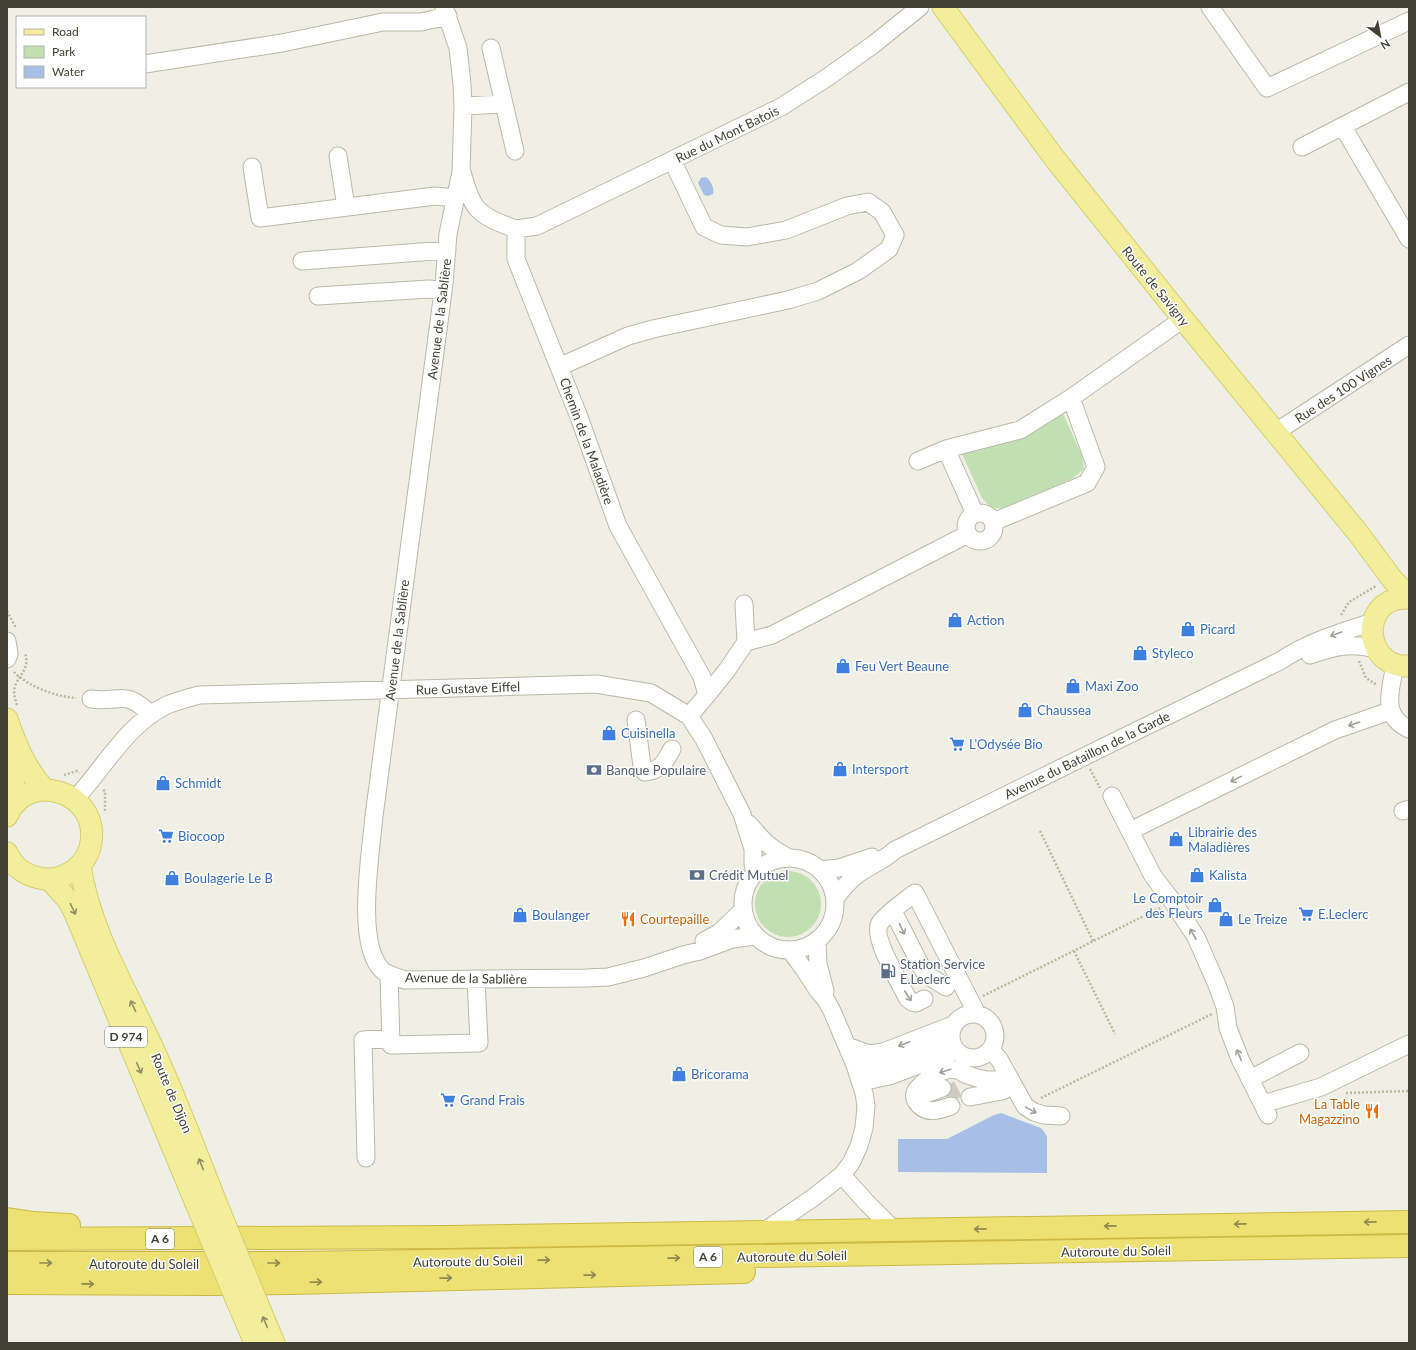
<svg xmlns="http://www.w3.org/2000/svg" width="1416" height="1350" font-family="Lato,sans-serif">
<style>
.green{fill:#c0e0b1}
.water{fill:#a7bee7}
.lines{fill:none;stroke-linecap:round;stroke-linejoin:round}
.minor-tunnel{stroke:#cdccc2;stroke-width:17;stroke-dasharray:17 8;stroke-linecap:butt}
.minor-casing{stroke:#bab8a8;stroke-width:19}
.major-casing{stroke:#d5ce6e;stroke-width:23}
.highway-casing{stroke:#cbb944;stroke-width:24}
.path{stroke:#bab79b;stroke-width:2.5;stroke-dasharray:2 2;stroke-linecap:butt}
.minor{stroke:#fff;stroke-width:17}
.major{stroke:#f2ee9b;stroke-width:21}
.highway{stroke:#ede173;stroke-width:22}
.major-bridge-casing{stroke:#d5ce6e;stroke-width:23;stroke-linecap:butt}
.major-bridge{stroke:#f2ee9b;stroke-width:21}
.oneway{stroke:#a0a09a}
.oneway2{stroke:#918e63}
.oneway3{stroke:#8f8851}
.labels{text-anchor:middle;stroke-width:3;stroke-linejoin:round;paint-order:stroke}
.shield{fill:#fff;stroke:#7b7972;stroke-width:1}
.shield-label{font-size:12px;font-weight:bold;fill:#424035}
.street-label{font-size:13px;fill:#424035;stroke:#fff}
.shop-label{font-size:13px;fill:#366cbe;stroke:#fff;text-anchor:start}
.service-label{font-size:13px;fill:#4e5e75;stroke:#fff;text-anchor:start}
.food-label{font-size:13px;fill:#c56008;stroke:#fff;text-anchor:start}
</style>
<rect width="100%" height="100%" fill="#f0efe5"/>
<path class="green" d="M 1062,411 L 1082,456 L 1084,469 L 1073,478 L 1008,507 L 992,509 L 982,498 L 960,449 Z
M755 904a33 33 0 1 1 66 0a33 33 0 1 1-66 0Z"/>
<path class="water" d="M 705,177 C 710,179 715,188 713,194 L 708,196 L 704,195 L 698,183 L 701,178 Z
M 1001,1113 L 1041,1128 L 1045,1133 L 1047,1137 L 1047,1173 L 898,1172 L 898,1139 L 947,1139 L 994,1115 Z"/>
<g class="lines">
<path class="minor-tunnel" d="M 946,1095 L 958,1089"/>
<g class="minor-casing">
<path id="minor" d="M 444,7 L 458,48 L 462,84 L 463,106 L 461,172 L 448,234 L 444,284 L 374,816 C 371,852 355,944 382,970 C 388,975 397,977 405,980 L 586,978 L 608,977 L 644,968 L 683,955 L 700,951 L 732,939 L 755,936
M 1210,7 L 1267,88 L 1409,21
M 491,48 L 515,151
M 145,64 L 282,43 L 383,22 L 421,22 L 448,16
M 463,106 L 504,104
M 1343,127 L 1409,239
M 1302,147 L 1409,92
M 338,156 L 346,207
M 252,167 L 260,218 L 435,196 L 456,198
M 462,172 C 465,183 469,198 476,207 C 486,219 502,224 516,229 L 516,259 L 579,417 L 618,526 L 702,677 L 707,695 L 689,716
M 516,229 L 537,226 L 781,107 L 828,77 L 874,44 L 920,7
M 302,261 L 447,250
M 318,296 L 429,289 L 443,291
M 559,367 L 628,336 L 653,329 L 788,300 L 818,291 L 858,271 L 889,249 L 895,235 L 882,212 L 868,202 L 847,206 L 786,230 L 747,237 L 721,235 L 704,227 L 672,160
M 1276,432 L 1409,345
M 946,449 L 975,514
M 918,461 L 946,449 L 1020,430 L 1071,398
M966 527a14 14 0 1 1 28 0a14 14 0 1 1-28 0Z
M 993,522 L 1087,483 L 1096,467 L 1071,398 L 1183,319
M 744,604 L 746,642
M 7,641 L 9,654 L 7,659
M 1310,655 C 1334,647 1350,642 1376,649
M 1395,665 C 1391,689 1380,716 1409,729
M 707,695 L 727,670 L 746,642 L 772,635 L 968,534
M 91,699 C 121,703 125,688 151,715
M 636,720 L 642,766 L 645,772 C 662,770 664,763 672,749
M 1112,796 L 1153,876 L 1173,902 L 1196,937 L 1217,985 L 1225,1007 L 1228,1028 L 1240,1059 L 1268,1115
M 75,799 C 104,768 127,724 167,705 C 177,701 188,698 199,695 L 596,684 L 651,693 L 689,716 L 704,739 L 742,814 L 753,849 L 753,864 L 755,872
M 1403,811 L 1409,809
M 749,824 C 764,842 769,847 789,858
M 1130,831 L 1335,730 L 1390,711
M743 904a46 46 0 1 1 92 0a46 46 0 1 1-92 0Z
M 820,870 L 839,868 L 872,857
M 835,899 C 841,890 849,881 858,874 C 871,865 883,861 895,850 L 1122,738 L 1280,661 C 1308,642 1341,632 1373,622
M 893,911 L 923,970 L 927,975 L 946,987
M 817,940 L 818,964 L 825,991
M 704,941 L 719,933 L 743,910
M 389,974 L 391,1045 L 479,1043 L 476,979
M 924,999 L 916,1003 L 912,1002 L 908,999 C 901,985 871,936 880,923 C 888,912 905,901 915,893 L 977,1014
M951 1036a22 22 0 1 1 44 0a22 22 0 1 1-44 0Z
M 847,1046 L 869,1054 L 883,1052 L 953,1025
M 990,1050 L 999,1059 L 1025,1106 L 1034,1112 L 1044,1115 L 1061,1116
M 855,1065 L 873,1067 L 884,1065 L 951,1039
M 1250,1079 L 1300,1053
M 861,1082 L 889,1076 L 956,1051
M 970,1097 L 1002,1091 L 1013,1086
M 915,1098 L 942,1088
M 1263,1104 L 1321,1087 L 1409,1044
M 951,1106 C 937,1111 925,1115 916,1101 C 913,1096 915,1091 919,1087 C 926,1079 944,1067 956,1070 C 959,1070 962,1072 965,1074 C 981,1080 992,1083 1008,1076
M 366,1158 L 363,1040 L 390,1038
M 842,1175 L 866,1202 L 894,1230
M 763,1232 L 814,1197 L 842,1175 L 851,1163 L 859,1146 L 864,1128 L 866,1106 L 864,1093 L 855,1065 L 832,1011 L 826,1000 L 819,992 L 804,969 L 790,950"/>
</g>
<g class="major-casing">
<path id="major" d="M 943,7 L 1055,159 L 1183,319 L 1358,533 L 1392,579 L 1409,597
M 1409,598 C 1405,598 1400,598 1396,599 C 1358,610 1368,669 1409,666
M 7,719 C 16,745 26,770 45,790
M 7,757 L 13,775 L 16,803
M 7,816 C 27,769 99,791 91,842 C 90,851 85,860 79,866 C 70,874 58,880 45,879 C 29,877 14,869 7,853
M 80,865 C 90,933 128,992 156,1055 C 178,1103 196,1152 215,1200
M 49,879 L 68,900 L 74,911 L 195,1201
M 256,1300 L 274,1343
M 237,1301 L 255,1343"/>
</g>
<g class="highway-casing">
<path id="highway" d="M 7,1219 L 33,1223 L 69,1225
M 7,1239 L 448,1237 L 1409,1222
M 7,1263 L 296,1263 L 1409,1246
M 7,1283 L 209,1284 L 290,1283 L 744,1272"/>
</g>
<path class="path" d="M 7,611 L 16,628
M 1341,615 L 1349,602 L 1376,586
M 1359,661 L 1366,678 L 1377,685
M 14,672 C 27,686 57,697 76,698
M 17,705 C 15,699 13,692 15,686 C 20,673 30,669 25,653
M 1090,769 L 1100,788
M 64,775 L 77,771 L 79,773
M 103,790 L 105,791 L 105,813
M 1040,831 L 1093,941
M 1074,951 L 1115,1034
M 983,996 L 1160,908
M 1346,1093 L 1409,1091
M 1041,1098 L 1212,1014"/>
<use href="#minor" class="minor"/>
<use href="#major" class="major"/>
<use href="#highway" class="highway"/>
<g class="major-bridge-casing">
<path id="major-bridge" d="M 215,1200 L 256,1300
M 195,1201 L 237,1301"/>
</g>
<use href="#major-bridge" class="major-bridge"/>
</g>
<defs><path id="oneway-shaft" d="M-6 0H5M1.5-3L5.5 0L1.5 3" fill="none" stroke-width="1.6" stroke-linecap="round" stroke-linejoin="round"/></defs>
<g class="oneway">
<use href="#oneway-shaft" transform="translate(1336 634) rotate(160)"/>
<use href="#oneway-shaft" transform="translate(1354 724) rotate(161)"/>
<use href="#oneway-shaft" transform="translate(1236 779) rotate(154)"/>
<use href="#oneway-shaft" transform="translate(902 929) rotate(64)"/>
<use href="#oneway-shaft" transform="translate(1193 934) rotate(-119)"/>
<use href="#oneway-shaft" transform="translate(908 996) rotate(57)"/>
<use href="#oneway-shaft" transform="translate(904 1044) rotate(159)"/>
<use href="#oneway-shaft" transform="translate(1239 1055) rotate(-112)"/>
<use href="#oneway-shaft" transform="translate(945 1071) rotate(163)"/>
<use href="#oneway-shaft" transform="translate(1031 1110) rotate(29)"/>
</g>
<g class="oneway2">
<use href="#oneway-shaft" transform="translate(73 909) rotate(64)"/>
<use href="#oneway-shaft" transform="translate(133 1006) rotate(-116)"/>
<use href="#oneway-shaft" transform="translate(139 1068) rotate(67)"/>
<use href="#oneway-shaft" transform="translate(201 1164) rotate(-112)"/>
<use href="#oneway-shaft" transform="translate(265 1322) rotate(-113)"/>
</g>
<g class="oneway3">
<use href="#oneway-shaft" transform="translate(1370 1222) rotate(179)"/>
<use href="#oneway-shaft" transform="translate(1240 1224) rotate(179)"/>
<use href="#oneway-shaft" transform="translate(1110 1226) rotate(179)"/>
<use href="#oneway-shaft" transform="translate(980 1229) rotate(179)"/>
<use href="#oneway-shaft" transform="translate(674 1258) rotate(-1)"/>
<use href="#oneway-shaft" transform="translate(544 1260) rotate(-1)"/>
<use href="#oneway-shaft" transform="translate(46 1263)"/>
<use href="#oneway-shaft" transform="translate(274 1263)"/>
<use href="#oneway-shaft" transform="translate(590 1275) rotate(-1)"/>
<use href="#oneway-shaft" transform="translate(446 1278) rotate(-1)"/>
<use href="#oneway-shaft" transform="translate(316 1282) rotate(-2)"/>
<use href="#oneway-shaft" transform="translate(88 1284) rotate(1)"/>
</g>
<defs>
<g id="shop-bare" transform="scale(1.2)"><path d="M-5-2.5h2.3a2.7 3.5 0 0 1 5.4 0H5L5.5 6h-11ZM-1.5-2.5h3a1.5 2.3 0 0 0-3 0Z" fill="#3f7fe0" stroke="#fff" stroke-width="2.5" paint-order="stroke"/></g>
<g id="supermarket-bare" transform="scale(1.2)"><path d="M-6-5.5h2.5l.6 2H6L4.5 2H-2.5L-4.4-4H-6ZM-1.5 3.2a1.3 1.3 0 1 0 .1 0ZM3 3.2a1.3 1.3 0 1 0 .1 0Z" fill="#3f7fe0" stroke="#fff" stroke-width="2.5" paint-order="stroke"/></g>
<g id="bank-bare" transform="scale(1.2)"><path d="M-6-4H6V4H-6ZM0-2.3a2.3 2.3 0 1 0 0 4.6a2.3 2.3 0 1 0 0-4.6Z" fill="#5c6f8a" stroke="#fff" stroke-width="2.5" paint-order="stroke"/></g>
<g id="restaurant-bare" transform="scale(1.2)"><path d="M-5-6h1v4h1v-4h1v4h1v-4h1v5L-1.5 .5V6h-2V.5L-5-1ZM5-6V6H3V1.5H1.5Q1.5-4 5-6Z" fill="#e8710a" stroke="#fff" stroke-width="2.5" paint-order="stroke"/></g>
<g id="fuel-bare" transform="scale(1.2)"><path d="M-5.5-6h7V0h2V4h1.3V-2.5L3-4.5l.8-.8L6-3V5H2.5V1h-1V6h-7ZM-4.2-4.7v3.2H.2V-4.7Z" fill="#5c6f8a" stroke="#fff" stroke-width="2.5" paint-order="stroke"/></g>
</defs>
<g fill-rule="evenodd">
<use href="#shop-bare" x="955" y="620"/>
<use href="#shop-bare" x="1188" y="629"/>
<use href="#shop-bare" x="1140" y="653"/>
<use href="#shop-bare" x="843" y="666"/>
<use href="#shop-bare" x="1073" y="686"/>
<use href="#shop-bare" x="1025" y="710"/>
<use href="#shop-bare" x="609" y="733"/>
<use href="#supermarket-bare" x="957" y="744"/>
<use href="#shop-bare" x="840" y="769"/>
<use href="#bank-bare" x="594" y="770"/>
<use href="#shop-bare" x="163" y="783"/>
<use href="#supermarket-bare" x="166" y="836"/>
<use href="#shop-bare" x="1176" y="839"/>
<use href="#bank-bare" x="697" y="875"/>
<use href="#shop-bare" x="1197" y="875"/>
<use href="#shop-bare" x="172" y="878"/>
<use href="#shop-bare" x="1215" y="905"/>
<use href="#supermarket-bare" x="1306" y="914"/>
<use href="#shop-bare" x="520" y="915"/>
<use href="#restaurant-bare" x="628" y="919"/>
<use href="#shop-bare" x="1226" y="919"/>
<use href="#fuel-bare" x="888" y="971"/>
<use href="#shop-bare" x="679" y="1074"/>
<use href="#supermarket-bare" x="448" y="1100"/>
<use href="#restaurant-bare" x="1372" y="1111"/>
</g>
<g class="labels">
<g class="shield">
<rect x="105" y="1027" width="42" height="20" rx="3"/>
<rect x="146" y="1229" width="28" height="20" rx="3"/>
<rect x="694" y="1247" width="28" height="20" rx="3"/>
</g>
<g class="shield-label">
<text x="126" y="1041">D 974</text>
<text x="160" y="1243">A 6</text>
<text x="708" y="1261">A 6</text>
</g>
<g class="street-label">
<text transform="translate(727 134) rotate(-26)" y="5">Rue du Mont Batois</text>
<text transform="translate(1156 286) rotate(51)" y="5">Route de Savigny</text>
<text transform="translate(439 319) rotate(-83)" y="5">Avenue de la Sablière</text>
<text transform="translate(1343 389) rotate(-33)" y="5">Rue des 100 Vignes</text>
<text transform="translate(587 441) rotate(70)" y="5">Chemin de la Maladière</text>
<text transform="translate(397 640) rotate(-83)" y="5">Avenue de la Sablière</text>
<text transform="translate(468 688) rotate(-2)" y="5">Rue Gustave Eiffel</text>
<text transform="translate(1087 755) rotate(-26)" y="5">Avenue du Bataillon de la Garde</text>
<text transform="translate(466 978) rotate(1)" y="5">Avenue de la Sablière</text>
<text transform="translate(172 1093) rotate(67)" y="5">Route de Dijon</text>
<text transform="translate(1116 1251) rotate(-1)" y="5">Autoroute du Soleil</text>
<text transform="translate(792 1256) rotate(-1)" y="5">Autoroute du Soleil</text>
<text transform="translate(468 1261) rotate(-1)" y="5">Autoroute du Soleil</text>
<text x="144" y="1269">Autoroute du Soleil</text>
</g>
<g class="shop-label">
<text x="967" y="625">Action</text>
<text x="1200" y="634">Picard</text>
<text x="1152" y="658">Styleco</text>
<text x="855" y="671">Feu Vert Beaune</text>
<text x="1085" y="691">Maxi Zoo</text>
<text x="1037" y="715">Chaussea</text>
<text x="621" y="738">Cuisinella</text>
<text x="969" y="749">L'Odysée Bio</text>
<text x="852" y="774">Intersport</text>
<text x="175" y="788">Schmidt</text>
<text x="1188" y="837">Librairie des<tspan x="1188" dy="15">Maladières</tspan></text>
<text x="178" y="841">Biocoop</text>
<text x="1209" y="880">Kalista</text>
<text x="184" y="883">Boulagerie Le B</text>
<text x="1203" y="903" text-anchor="end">Le Comptoir<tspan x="1203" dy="15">des Fleurs</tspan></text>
<text x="1318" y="919">E.Leclerc</text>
<text x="532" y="920">Boulanger</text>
<text x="1238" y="924">Le Treize</text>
<text x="691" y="1079">Bricorama</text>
<text x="460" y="1105">Grand Frais</text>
</g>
<g class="service-label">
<text x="606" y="775">Banque Populaire</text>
<text x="709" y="880">Crédit Mutuel</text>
<text x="900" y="969">Station Service<tspan x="900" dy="15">E.Leclerc</tspan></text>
</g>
<g class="food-label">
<text x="640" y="924">Courtepaille</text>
<text x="1360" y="1109" text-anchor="end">La Table<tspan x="1360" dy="15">Magazzino</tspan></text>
</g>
</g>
<rect width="1416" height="1350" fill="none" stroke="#424035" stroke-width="16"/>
<rect x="16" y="16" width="130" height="72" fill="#ffffff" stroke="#b3b3ae"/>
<rect x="24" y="29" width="20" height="6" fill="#f2ee9b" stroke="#b3b3ae"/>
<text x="52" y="36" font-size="12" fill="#424035">Road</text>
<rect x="24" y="46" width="20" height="12" fill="#c0e0b1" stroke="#b3b3ae"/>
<text x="52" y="56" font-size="12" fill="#424035">Park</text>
<rect x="24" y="66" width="20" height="12" fill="#a7bee7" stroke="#b3b3ae"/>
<text x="52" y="76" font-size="12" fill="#424035">Water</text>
<g transform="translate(1380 36) rotate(148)" stroke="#ffffff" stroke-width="3" paint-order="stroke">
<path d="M0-3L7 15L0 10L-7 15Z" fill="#424035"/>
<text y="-6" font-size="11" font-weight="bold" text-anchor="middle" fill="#424035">N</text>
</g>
</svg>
